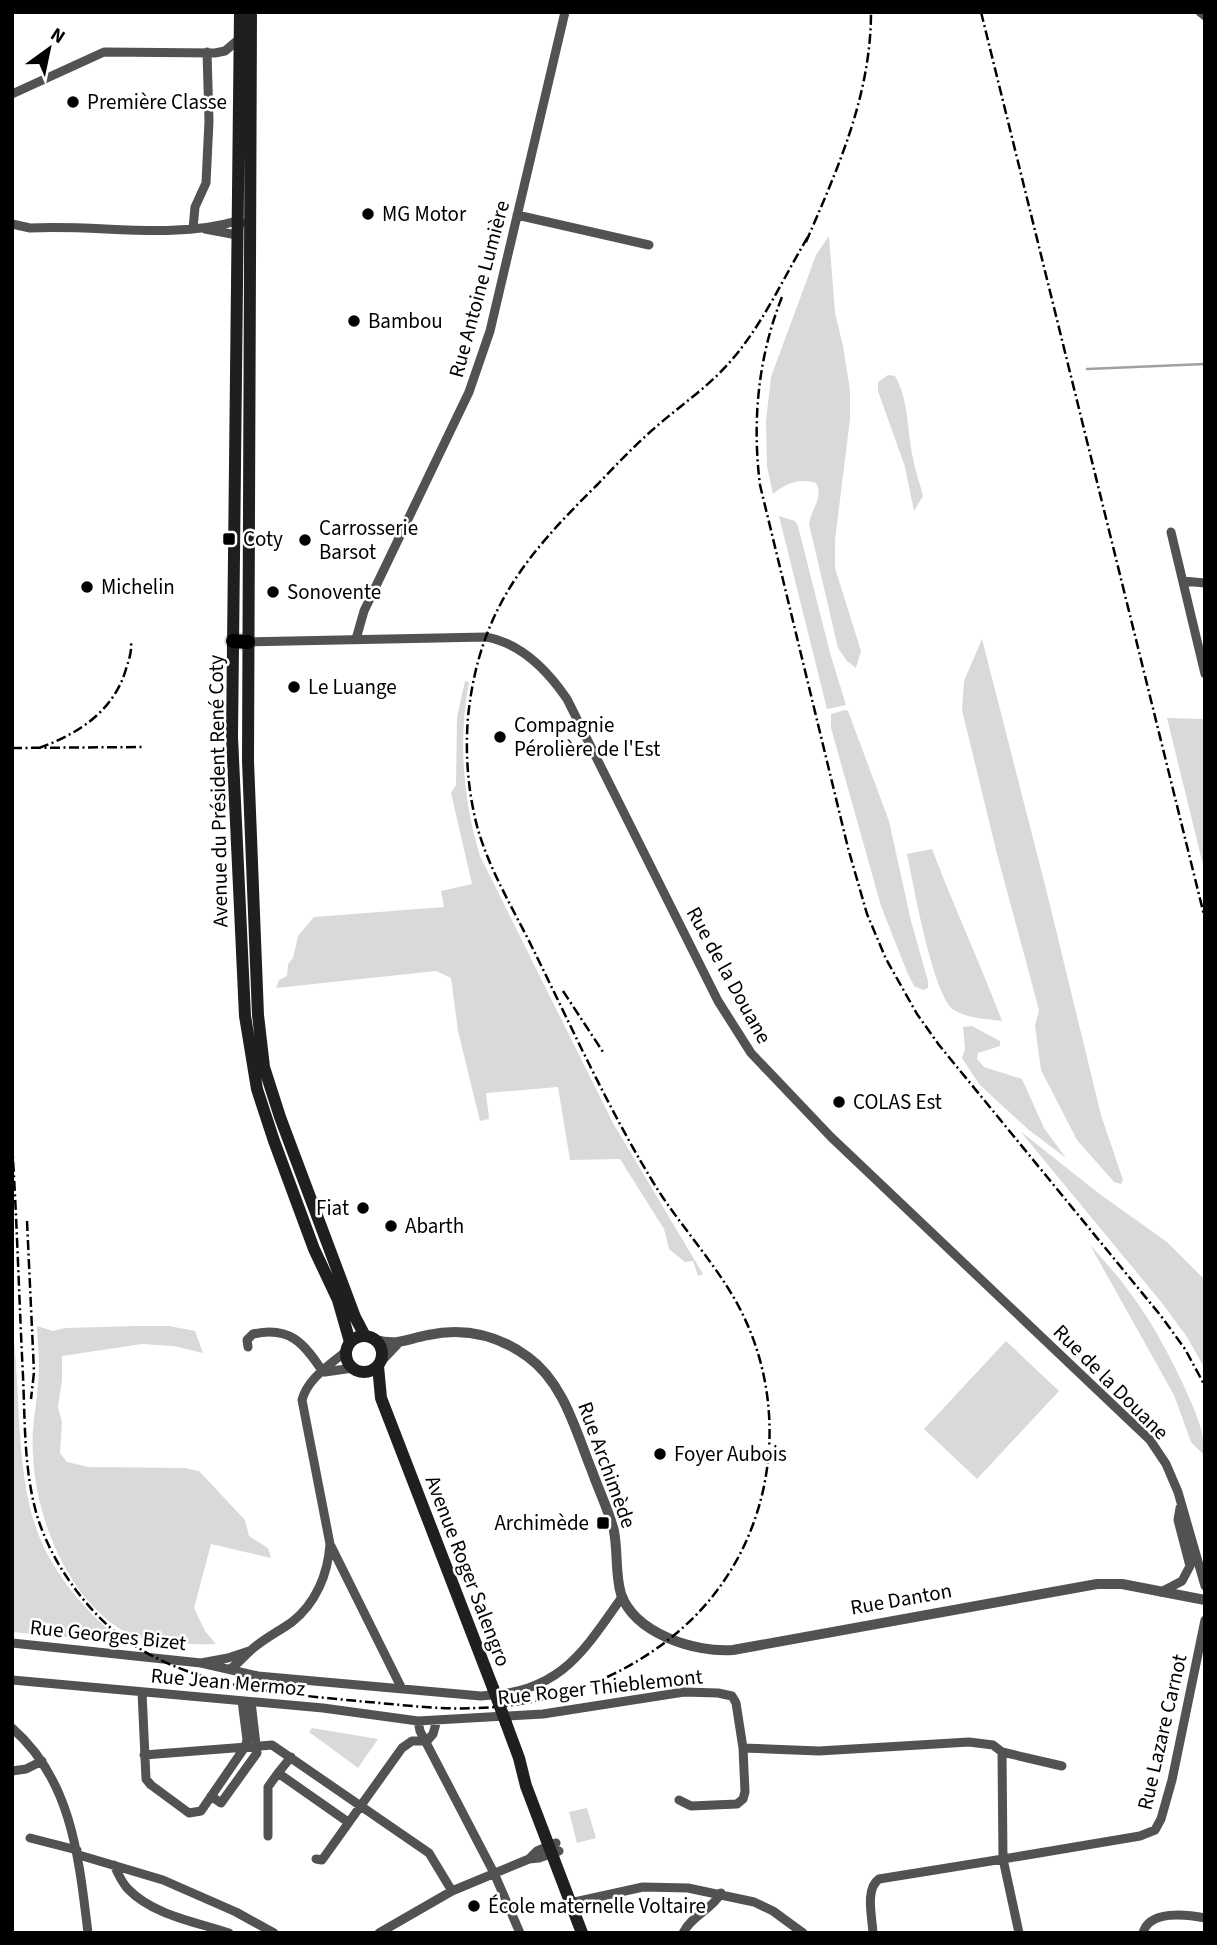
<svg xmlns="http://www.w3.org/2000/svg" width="1217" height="1945" font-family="'Source Sans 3',sans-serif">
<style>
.green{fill:#d9d9d9}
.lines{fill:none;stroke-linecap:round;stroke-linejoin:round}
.stream{stroke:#a0a0a0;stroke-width:2.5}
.primary-casing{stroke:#dbdbdb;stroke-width:18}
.minor{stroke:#525252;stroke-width:9}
.tertiary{stroke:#525252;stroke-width:10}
.secondary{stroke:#1f1f1f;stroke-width:12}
.primary{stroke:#000;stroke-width:14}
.rail{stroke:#000;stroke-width:2.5;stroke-dasharray:10 3.5 2 3.5;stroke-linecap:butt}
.secondary-bridge{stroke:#1f1f1f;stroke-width:12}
.poi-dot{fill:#000;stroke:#fff;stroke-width:2.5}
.labels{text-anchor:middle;stroke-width:5;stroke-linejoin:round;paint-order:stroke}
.poi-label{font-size:21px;fill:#000;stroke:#fff;text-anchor:start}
.street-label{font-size:21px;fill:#000;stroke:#fff}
</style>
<rect width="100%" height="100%" fill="#fff"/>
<path class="green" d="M 829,236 L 835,313 L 843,346 L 850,390 L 850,419 L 835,540 L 835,568 L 861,651 L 856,668 L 847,661 L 838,648 L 809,524 C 811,509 824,498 816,483 C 798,478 787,483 773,494 L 767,466 L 766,421 L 771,377 L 816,255 Z
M 888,375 L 895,376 C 909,400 907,431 913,458 C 915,471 920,483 923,496 L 914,511 L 905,467 L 878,391 L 878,382 Z
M 779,516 L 795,521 L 798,526 L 830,653 L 846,705 L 827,709 Z
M 982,639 L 1047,893 L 1101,1115 L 1123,1180 L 1121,1184 L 1114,1182 L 1077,1140 L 1041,1070 L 1035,1026 L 1039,1010 L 997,854 L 962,710 L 964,681 Z
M 465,681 L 469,682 C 458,739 463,800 480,856 L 613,1123 L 703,1274 L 698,1276 L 693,1261 L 685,1262 L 669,1249 L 664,1229 L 620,1159 L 570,1160 L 558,1087 L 486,1093 L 489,1119 L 480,1121 L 458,1031 L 451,978 L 436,971 L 276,988 L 279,980 L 287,976 L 288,964 L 293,958 L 298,936 L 314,917 L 444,907 L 441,891 L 472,884 L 451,793 L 456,785 L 457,717 Z
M 845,710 L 848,711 L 889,821 L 911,921 L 928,981 L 928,988 L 923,990 L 914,986 L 907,972 L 881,906 L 831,728 L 831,714 Z
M 1167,718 L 1205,719 L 1205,868 L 1204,869 Z
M 932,849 C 954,907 980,963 1002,1021 C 987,1019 966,1018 954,1010 C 933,997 913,882 907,854 Z
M 972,1026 L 1000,1041 L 1000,1046 L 978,1053 L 977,1059 L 984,1067 L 1022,1079 L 1044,1128 L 1066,1158 L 1029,1130 L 996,1100 L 979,1084 L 962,1058 L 965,1049 L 963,1027 Z
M 1020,1131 L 1101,1195 L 1167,1242 L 1205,1280 L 1205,1369 L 1187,1337 L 1162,1303 Z
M 1090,1245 C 1133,1291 1156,1327 1183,1384 C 1193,1407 1205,1430 1205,1456 L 1191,1442 L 1174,1395 Z
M 37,1326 L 53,1331 L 65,1328 L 137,1326 L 169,1326 L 195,1331 L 203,1353 L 174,1346 L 142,1344 L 62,1356 L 62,1380 L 58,1407 L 62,1422 L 60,1453 L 67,1462 L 88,1467 L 185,1468 L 199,1471 L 245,1520 L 249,1536 L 268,1548 L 271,1558 L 211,1544 L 194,1608 L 205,1631 L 216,1644 C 187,1645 141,1644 117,1627 C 65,1592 35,1514 33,1454 C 31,1431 36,1408 38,1385 C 40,1366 38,1345 37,1326 Z
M 13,1331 C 21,1397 15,1484 42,1543 C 60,1583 90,1615 123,1642 L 12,1632 Z
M 1006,1341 L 1059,1391 L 977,1479 L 924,1429 Z
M 312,1728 L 378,1739 L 358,1768 L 309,1732 Z
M 587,1808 L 596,1838 L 577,1843 L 569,1812 Z"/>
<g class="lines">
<path class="stream" d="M 1087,369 L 1205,364"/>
<g class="primary-casing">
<path id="primary" d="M 233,641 L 248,642"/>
</g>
<path class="minor" d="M 1200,12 L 1205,16
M 12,94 L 104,52 L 215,53 L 225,51 L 238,40
M 517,215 L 649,245
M 12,224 L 30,228 C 98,224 171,240 237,221 L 242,223
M 193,229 L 195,207 L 206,183 L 209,121 L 207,52
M 205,229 L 237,235
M 1171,532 L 1205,674
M 1183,581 L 1205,583
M 356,639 L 364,611 L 469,392 L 490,331 L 565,12
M 248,642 L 486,637 C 521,643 548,671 567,699 L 718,1001 L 751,1053 L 831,1137 L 1150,1440 L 1166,1464 L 1178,1492 L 1205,1586
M 248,1347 L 247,1340 L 253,1334 C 290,1326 304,1343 323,1372
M 325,1372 L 353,1368
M 331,1546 L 402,1689
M 1161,1592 L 1182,1581 L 1190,1566 L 1178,1520 L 1180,1508
M 12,1643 L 201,1663 L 258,1676 L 481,1696 C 559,1692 580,1657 622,1597
M 201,1663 L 228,1658 L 249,1651
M 230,1669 C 238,1664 243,1657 250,1651 C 263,1639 278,1632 292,1622 C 316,1603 328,1574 330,1544 L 302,1400 C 308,1378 329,1366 346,1351
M 12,1680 L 323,1708 L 418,1721 L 543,1714 L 684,1692 L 718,1693 L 732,1696 L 736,1703 L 743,1748 L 745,1792 L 743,1799 L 737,1804 L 691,1806 L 679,1800
M 142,1692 L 146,1779 L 151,1785 L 189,1813 L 201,1811 L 245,1747 L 247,1740 L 242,1701
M 418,1721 L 420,1731 L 494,1873 L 520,1933
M 12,1728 C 72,1780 79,1859 88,1933
M 427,1741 L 433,1734 L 437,1720
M 743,1748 L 819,1751 L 969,1742 L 993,1745 L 1002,1752 L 1003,1859 L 879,1879 C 865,1889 872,1916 873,1933
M 1002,1752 L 1062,1766
M 144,1755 L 272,1745 L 429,1853 L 452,1891
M 291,1757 L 278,1773 L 348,1822
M 12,1771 L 26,1769 L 42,1761
M 211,1796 L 221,1803 L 257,1753 L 251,1702
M 268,1836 L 268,1787 L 278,1773
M 30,1838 L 77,1850
M 79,1855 L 163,1880 L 236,1912 L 274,1933
M 316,1859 L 322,1860 L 402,1748 L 412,1741 L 427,1741
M 529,1859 L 537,1851 L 556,1843
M 114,1865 C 118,1874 122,1883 128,1889 C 153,1915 196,1922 229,1933
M 570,1903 L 643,1887 L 688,1888 L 754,1902 L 773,1911 L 803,1933
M 379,1933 L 452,1891 L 529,1859 L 539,1858 L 559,1851
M 683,1933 C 692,1915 712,1910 721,1893
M 1019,1933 L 1003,1859 L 1140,1836 L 1155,1830 L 1161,1819 L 1172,1780 L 1205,1620
M 1143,1933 C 1149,1910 1186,1914 1205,1918"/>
<path class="tertiary" d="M 376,1340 C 397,1346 407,1339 428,1335 C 464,1327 498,1335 528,1357 C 564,1383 576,1432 592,1471 C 599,1491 609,1511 614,1531 C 618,1552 615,1574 621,1594 C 635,1634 696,1653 733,1650 L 1097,1584 L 1122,1584 L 1205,1600
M 381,1361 L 397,1344"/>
<path class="secondary" d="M 240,12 L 232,737 L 245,1016 L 257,1089 L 274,1141 L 314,1249 L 338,1300 L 350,1342
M 251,12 L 248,761 L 258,1015 L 264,1067 L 280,1117 L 355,1317 L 365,1336
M346 1354a18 18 0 1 1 36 0a18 18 0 1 1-36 0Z
M 378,1366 L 381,1398 L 493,1688
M 506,1723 L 519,1758 L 526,1786 L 582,1933"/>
<use href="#primary" class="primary"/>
<path class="rail" d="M 981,12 L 1205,919
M 806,242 C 838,168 871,95 871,12
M 782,297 C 758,357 752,421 760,485 L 848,848 L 867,914 L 886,959 L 917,1014 L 939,1045 L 1161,1316 L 1185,1349 L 1205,1386
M 12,748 L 144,747
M 39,748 C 78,734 114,711 126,669 C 129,660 132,651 131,642
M 563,991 L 603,1052
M 12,1143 C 17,1220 19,1298 23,1376 C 25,1421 24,1468 36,1512 C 47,1551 71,1588 99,1617 C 169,1687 275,1693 368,1702 C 404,1705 441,1710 477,1708 C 558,1706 643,1671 699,1612 C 776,1530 791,1406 739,1307 C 715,1262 679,1225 653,1182 C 608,1108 572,1028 534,951 C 514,910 489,870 477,826 C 468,791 465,754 468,717 C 479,611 525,556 598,484 C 617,464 636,444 657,426 C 681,405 708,387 729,363 C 763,325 783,278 809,235
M 27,1221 L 34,1372 L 31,1399"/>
<path class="secondary-bridge" d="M 493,1688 L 506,1723"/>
</g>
<g class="poi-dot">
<circle cx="73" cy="102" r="7"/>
<circle cx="368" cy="214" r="7"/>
<circle cx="354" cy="321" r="7"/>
<rect x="222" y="532" width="14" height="14" rx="3.5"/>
<circle cx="305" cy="540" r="7"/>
<circle cx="87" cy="587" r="7"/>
<circle cx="273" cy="592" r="7"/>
<circle cx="294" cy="687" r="7"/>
<circle cx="500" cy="737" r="7"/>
<circle cx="839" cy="1102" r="7"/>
<circle cx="363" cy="1208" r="7"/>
<circle cx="391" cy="1226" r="7"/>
<circle cx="660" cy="1454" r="7"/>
<rect x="596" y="1516" width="14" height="14" rx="3.5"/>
<circle cx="474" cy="1906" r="7"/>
</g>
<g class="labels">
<g class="poi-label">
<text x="87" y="109">Première Classe</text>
<text x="382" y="221">MG Motor</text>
<text x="368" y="328">Bambou</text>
<text x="319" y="535">Carrosserie<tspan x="319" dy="24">Barsot</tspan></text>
<text x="243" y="546">Coty</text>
<text x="101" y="594">Michelin</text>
<text x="287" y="599">Sonovente</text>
<text x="308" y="694">Le Luange</text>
<text x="514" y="732">Compagnie<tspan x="514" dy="24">Pérolière de l'Est</tspan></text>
<text x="853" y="1109">COLAS Est</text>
<text x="349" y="1215" text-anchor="end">Fiat</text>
<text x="405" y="1233">Abarth</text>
<text x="674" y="1461">Foyer Aubois</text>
<text x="589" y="1530" text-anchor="end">Archimède</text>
<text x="488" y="1913">École maternelle Voltaire</text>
</g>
<g class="street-label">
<text transform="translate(479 289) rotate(-75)" y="7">Rue Antoine Lumière</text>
<text transform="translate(218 791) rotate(-91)" y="7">Avenue du Président René Coty</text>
<text transform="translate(729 975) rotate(61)" y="7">Rue de la Douane</text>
<text transform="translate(1111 1382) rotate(45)" y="7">Rue de la Douane</text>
<text transform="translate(607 1465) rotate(70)" y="7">Rue Archimède</text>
<text transform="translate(468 1571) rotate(69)" y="7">Avenue Roger Salengro</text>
<text transform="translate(901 1599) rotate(-10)" y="7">Rue Danton</text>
<text transform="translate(108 1635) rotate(6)" y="7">Rue Georges Bizet</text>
<text transform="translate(228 1682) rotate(5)" y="7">Rue Jean Mermoz</text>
<text transform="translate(600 1687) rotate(-6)" y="7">Rue Roger Thieblemont</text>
<text transform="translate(1162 1732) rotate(-77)" y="7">Rue Lazare Carnot</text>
</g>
</g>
<rect width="1217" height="1945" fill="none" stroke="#000000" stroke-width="28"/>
<g transform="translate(49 49) rotate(33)" stroke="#ffffff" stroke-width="5" paint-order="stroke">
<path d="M0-5L12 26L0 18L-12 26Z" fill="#000000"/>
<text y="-10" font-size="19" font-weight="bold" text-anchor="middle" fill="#000000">N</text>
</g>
</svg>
